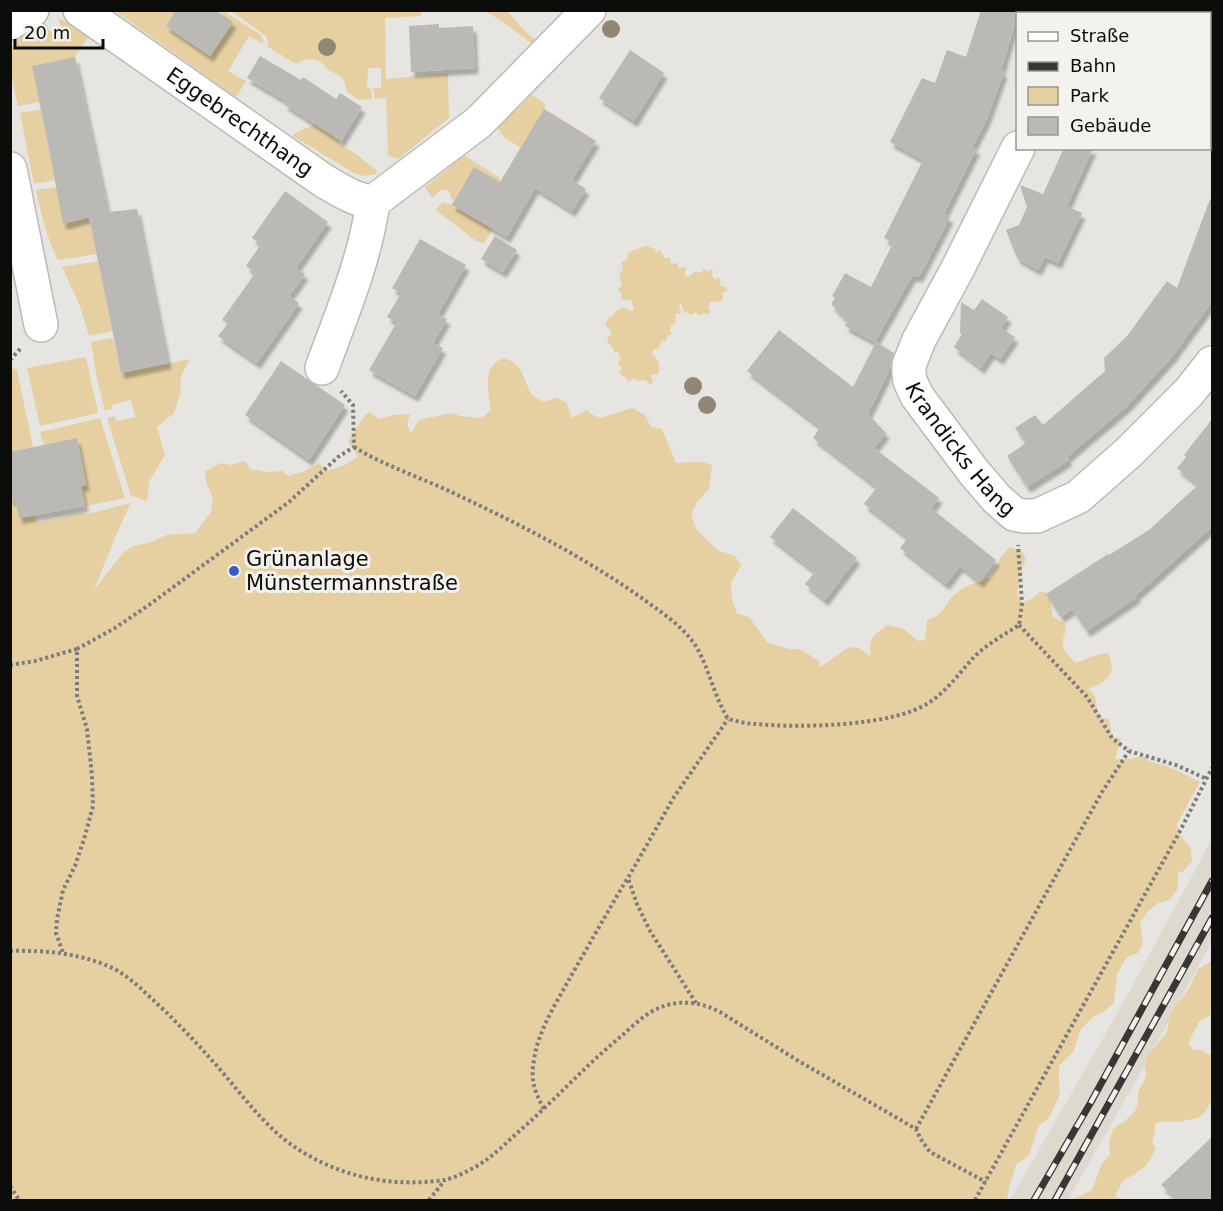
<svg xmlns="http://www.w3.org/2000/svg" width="1223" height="1211" font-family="'DejaVu Sans',sans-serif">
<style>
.built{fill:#ded9ce}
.green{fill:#e6d0a2}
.building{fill:#bbb9b6;filter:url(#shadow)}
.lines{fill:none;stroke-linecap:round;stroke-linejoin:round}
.minor-casing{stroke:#bbbab6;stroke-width:36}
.path{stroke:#7e7d7b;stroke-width:4;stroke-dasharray:3 3;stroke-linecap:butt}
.minor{stroke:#fff;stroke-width:33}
.rail-casing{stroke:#383736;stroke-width:7}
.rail{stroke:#f4f2ee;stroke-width:4.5;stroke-dasharray:14;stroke-linecap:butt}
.tree{fill:#908874}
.poi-dot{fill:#355bcb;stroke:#f4f2ee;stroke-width:2}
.labels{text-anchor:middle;stroke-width:6;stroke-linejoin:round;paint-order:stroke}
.street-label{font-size:21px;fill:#0c0c0b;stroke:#f4f2ee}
.poi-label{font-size:21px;fill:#0c0c0b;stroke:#f4f2ee;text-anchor:start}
</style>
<defs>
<filter id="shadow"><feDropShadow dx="3.5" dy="6" stdDeviation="1.5" flood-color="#0004"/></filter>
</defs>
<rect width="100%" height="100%" fill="#e6e5e1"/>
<path class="built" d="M 1212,839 L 1212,941 L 1177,1005 L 1170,1014 L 1169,1020 L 1154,1048 L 1147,1057 L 1145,1065 L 1068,1200 L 1010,1200 L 1118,1012 Z"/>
<path class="green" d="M 115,11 L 176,11 L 166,26 L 210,56 L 232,23 L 220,14 L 224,11 L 261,35 L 263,40 L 263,44 L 249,36 L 228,71 L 246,81 L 236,97 Z
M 231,11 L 421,11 L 421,16 L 385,18 L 386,79 L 448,73 L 449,118 L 398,159 L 388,155 L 386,98 L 375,99 L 373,88 L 381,88 L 381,68 L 368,68 L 367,88 L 371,89 L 372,99 L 359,100 L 347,92 C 344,77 342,76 328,70 C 322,58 307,56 296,64 L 268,47 L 268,42 L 266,36 Z
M 482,11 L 507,11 L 524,30 L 536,41 L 533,44 C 516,33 501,17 482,11 Z
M 58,18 L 69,23 L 89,36 L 75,57 L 33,66 L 40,102 L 18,106 C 15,92 5,55 14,44 C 21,34 35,28 45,22 L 50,32 L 61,28 Z
M 532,95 L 545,104 L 545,109 L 596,141 L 574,177 L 559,168 L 514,159 L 521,147 L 519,147 L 504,137 L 498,129 L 498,126 Z
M 41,109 L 55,180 L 34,184 L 20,113 Z
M 315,124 L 340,140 L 339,143 L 360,157 L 377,171 L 376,174 L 364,176 L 354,173 L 293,136 L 294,134 Z
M 464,155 L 501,179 L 499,181 L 529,198 L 507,237 L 493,229 L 484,243 L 476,241 L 436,210 L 442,202 L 451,205 L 454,200 L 451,198 L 449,191 L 442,189 L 432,198 L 425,187 Z
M 57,187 L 63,223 L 89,218 L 97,254 L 58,260 C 47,238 41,214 36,190 Z
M 649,246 L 649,247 L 655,249 L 656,253 L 659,250 L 663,254 L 664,258 L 670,258 L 671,264 L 678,263 L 678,268 L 685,267 L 686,269 L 685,275 L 686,277 L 689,276 L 690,276 L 694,272 L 698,272 L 699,273 L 702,272 L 703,270 L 705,269 L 707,272 L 712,269 L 713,272 L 711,274 L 715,280 L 718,278 L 721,279 L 720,282 L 721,287 L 725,287 L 728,290 L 723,293 L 723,299 L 721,301 L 710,302 L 708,308 L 711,311 L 708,314 L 705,313 L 699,316 L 696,312 L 691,315 L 687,312 L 684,312 L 681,304 L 680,304 L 679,307 L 682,313 L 679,314 L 677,313 L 675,315 L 676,320 L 675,324 L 671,325 L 670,331 L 673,334 L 667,336 L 666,342 L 662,340 L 658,349 L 654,349 L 652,353 C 658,359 663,367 657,375 L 653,374 L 651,376 L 653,381 L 651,385 L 645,380 L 637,381 L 635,378 L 628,382 L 625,376 L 623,376 L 619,373 L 622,367 L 618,365 L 618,362 L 622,357 L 618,357 L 619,352 L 614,353 C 614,351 614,349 613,348 C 610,343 606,344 608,336 L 611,336 L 611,331 L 605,325 L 608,317 L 612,317 L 615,312 L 623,307 L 632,311 L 634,308 L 631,300 L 623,300 L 621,297 L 622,294 L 618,291 L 622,283 C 618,278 620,274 623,269 L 621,263 L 627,259 L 628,253 L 636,249 L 638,250 L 638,248 Z
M 98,261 L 112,331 L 89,336 L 80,306 L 62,267 Z
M 113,338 L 121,373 L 190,359 L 181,376 L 180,394 L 174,413 L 157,427 L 165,455 L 149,482 L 147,501 L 131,496 L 107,418 L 114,416 L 116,421 L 135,417 L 131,400 L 111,405 L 112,409 L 105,411 L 97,379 L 91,342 Z
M 86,357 L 98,413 L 40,426 L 27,368 Z
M 505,358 L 513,362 L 521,371 L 531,394 L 543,402 L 556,398 L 566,402 L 572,418 L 587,410 L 591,414 L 600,418 L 632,408 L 645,415 L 651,427 L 662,429 L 676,463 C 690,463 698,459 712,465 L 709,489 L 697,502 L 691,515 L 697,530 L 717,550 L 735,556 L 741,565 L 731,583 L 732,599 L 737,613 L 749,617 L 768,643 L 789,649 L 800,649 L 819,661 L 820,667 L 849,647 L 859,648 L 871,657 C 868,638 873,636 887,625 L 904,629 L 918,641 L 925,640 L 927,620 C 947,614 942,606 955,594 C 965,585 979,582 991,577 L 1001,557 L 1010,547 L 1022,552 L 1026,558 L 1020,577 L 1017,593 L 1023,603 L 1031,599 L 1040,592 L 1049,593 L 1053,617 L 1064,623 C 1068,635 1063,632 1063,642 C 1062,651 1070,657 1076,663 L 1096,655 L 1108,653 C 1118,675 1107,681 1088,689 L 1095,696 L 1099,717 L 1109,719 L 1112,738 L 1121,738 L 1115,759 L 1131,759 L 1142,756 C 1153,765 1156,762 1168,767 C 1179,771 1190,777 1200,782 L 1177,824 L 1179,833 L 1191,849 L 1192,861 L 1184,871 L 1178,873 L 1178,888 L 1169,900 L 1158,903 L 1148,911 L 1140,923 L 1143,944 L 1138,953 L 1127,957 L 1117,974 L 1114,1003 L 1102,1013 L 1094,1016 L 1081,1029 L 1073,1052 L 1059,1066 L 1059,1083 L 1060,1094 L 1049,1118 L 1039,1125 L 1029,1155 L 1016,1165 L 1009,1187 L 1007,1200 L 11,1200 L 10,500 L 16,499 L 19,518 L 35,515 L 36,523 L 84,513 L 84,515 L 131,503 L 117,533 L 94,590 L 123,553 L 133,546 L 148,543 L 167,535 L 195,533 L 211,512 L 213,498 L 206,482 L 205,471 L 221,463 L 231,465 L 245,461 L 250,469 L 266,472 L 283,471 L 288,476 L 305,471 L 319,463 L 328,471 L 347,464 L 358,456 L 348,442 L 365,415 L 370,412 L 379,419 L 393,415 L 410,414 L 407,424 L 411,433 L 419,420 L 452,413 L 460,416 L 482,418 L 491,410 C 488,392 481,364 505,358 Z
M 10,367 L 17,370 L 33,447 L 11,452 Z
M 100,418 L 125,498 L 85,506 L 81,486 L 86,484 L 76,439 L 44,445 L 40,432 Z
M 1212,961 L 1212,1014 L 1199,1022 L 1188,1043 L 1193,1050 L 1199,1049 L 1212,1056 C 1213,1075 1218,1108 1197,1118 C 1193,1119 1187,1120 1183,1121 C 1173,1123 1165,1120 1155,1123 L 1155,1132 L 1152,1142 L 1156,1149 L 1146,1166 L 1135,1174 L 1123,1181 L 1115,1196 L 1122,1200 L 1072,1200 L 1092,1190 L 1102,1163 L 1110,1155 L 1109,1142 L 1113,1129 L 1126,1120 L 1135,1111 L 1138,1104 L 1138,1092 L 1146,1076 L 1145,1065 L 1147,1057 L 1167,1032 L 1170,1014 L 1190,987 L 1198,969 Z"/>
<path class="building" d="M 176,10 L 215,10 L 233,22 L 210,56 L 166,26 Z
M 981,10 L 1019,10 L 1001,71 L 1004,72 L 987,119 L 972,148 L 977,148 L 944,214 L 950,217 L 919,277 L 915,275 L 914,277 L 912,276 L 875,342 L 845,326 L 847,321 L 831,304 L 835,298 L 832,296 L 845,273 L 871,287 L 893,243 L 884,238 L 923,160 L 890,142 L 922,78 L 935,83 L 947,50 L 966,57 Z
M 439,24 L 439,28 L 473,26 L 475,68 L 411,72 L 409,26 Z
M 630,50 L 664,73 L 634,121 L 599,98 Z
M 260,56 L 301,80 L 303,77 L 336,99 L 340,93 L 362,107 L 341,141 L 284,104 L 286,101 L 247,78 Z
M 75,57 L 108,212 L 137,209 L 168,363 L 121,373 L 89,217 L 63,224 L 48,144 L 32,66 Z
M 544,109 L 596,141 L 572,180 L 586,189 L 572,211 L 535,188 L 507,237 L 452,205 L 474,167 L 500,182 Z
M 1064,148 L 1093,148 L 1067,206 L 1082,213 L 1058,263 L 1045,257 L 1038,270 L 1017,258 L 1006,230 L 1019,225 L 1027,207 L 1020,185 L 1043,194 Z
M 285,191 L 328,222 L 296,268 L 305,274 L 289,296 L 299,303 L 257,363 L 218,336 L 228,324 L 222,320 L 255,273 L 246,266 L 261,244 L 252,238 Z
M 1210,199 L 1212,199 L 1212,302 L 1172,357 L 1127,406 L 1067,457 L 1069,460 L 1027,487 L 1007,456 L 1026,443 L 1015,428 L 1035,415 L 1043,425 L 1105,371 L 1104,358 L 1127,336 L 1167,281 L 1177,288 Z
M 495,236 L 517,250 L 503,272 L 481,259 Z
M 420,239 L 466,265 L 438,314 L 447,319 L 433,343 L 443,348 L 415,396 L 369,370 L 397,322 L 387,317 L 401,293 L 392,288 Z
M 982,299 L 1008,317 L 1001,328 L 1015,337 L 1000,359 L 991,353 L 981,368 L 954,347 L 962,334 L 960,333 L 961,302 L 974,310 Z
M 779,330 L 853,387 L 876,342 L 894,353 L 890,369 L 868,414 L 886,433 L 874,448 L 939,498 L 931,508 L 996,560 L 980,582 L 960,566 L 946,584 L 900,548 L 908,538 L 864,504 L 877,487 L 813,438 L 820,427 L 747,371 Z
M 281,361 L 345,405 L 309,460 L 245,415 Z
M 1212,419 L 1212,527 L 1136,595 L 1137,597 L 1087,631 L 1072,609 L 1061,617 L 1046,594 L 1108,554 L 1109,555 L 1149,530 L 1198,485 L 1177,468 L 1186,457 L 1184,455 Z
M 77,438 L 86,485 L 81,486 L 85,506 L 19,518 L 15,499 L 10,500 L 10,452 Z
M 793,508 L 857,558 L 825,600 L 805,584 L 815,572 L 770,537 Z
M 1212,1137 L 1212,1200 L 1178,1200 L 1161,1185 Z"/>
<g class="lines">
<g class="minor-casing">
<g id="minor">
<path id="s1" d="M 80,10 L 324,181 C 340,190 354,200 373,202 L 479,122 L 589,10"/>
<path d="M 10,23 L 32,10"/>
<path id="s2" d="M 1018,148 L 958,268 L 919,340 L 909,365 L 909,374 L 910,381 L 917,396 L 973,471 L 996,498 L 1014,514 L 1024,516 L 1037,516 L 1078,497 L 1128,453 L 1189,392 L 1212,363"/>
<path d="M 10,169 L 41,325"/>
<path d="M 322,368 C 342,313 365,260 373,202"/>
</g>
</g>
<path class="path" d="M 1062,14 L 1064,10
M 10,360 L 22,347
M 354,447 C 383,465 417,476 449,491 C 513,521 577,553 636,594 C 658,610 683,625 697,648 C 706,664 711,682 718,699 C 721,706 724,712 728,719 C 737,721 746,724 755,724 C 799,728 893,727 930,702 C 948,690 960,672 974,657 C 987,644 1004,635 1019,625 L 1022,603 L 1018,545
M 1019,625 L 1087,697 L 1112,738 L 1129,751 L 1176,765 L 1207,779
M 77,649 L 115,628 L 149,605 L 289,502 L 338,457 L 354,447 L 353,405 L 341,391
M 10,665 L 35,661 L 77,649 L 77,696 L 87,729 L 92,776 L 93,806 L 85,836 L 75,866 L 63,890 L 57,919 L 56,933 L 63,953
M 10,951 C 44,950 77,953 108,966 C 131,976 147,995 165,1011 C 180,1026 195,1041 209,1057 C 232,1082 253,1112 279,1135 C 312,1163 356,1180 399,1182 C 413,1183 431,1182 444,1180 C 455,1178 468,1171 477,1166 C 492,1157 504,1145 516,1134 C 552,1103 583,1068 619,1038 C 631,1028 644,1014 659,1008 C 680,999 701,1002 720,1012 L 797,1060 L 916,1129 L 920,1138 L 930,1152 L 986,1182
M 696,1003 L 650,931 L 637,904 L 628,878 L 674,797 L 728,719
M 544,1109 C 535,1092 530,1081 534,1060 C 538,1030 557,1002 571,976 C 590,943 608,911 627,879
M 916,1129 L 1102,792 L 1129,751
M 10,1186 L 19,1200
M 429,1200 L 445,1180
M 975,1200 L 1179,833 L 1212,768"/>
<use href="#minor" class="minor"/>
<g class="rail-casing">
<path id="rail" d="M 1034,1200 L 1091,1102 L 1212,881
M 1055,1200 L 1212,918"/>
</g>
<use href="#rail" class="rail"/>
</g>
<g class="tree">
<circle cx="611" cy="29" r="9"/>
<circle cx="327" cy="47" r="9"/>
<circle cx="693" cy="386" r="9"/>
<circle cx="707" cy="405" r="9"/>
</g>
<circle class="poi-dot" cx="234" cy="571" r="6"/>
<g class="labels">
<g class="street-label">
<text dy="7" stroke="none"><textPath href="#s1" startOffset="195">Eggebrechthang</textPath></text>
<text dy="7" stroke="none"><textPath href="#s2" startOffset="344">Krandicks Hang</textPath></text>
</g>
<g class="poi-label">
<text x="246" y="566">Grünanlage<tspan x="246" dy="24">Münstermannstraße</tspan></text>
</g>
</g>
<rect width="1223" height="1211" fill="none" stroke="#0c0c0b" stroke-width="24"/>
<rect x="1016" y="12" width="195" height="138" fill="#f4f2ee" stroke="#979693" stroke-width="1.5"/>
<rect x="1028" y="32" width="30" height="9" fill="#ffffff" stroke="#979693" stroke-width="1.5"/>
<text x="1070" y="42" font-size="18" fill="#0c0c0b">Straße</text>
<rect x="1028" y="62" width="30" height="9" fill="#383736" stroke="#979693" stroke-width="1.5"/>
<text x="1070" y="72" font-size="18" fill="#0c0c0b">Bahn</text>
<rect x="1028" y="87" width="30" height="18" fill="#e6d0a2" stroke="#979693" stroke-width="1.5"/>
<text x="1070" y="102" font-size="18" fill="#0c0c0b">Park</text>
<rect x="1028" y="117" width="30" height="18" fill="#bbb9b6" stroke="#979693" stroke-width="1.5"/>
<text x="1070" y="132" font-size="18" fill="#0c0c0b">Gebäude</text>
<path d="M15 39v9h88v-9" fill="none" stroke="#0c0c0b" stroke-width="3"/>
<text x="24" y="39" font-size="18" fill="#0c0c0b" stroke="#f4f2ee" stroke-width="4.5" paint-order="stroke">20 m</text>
</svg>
